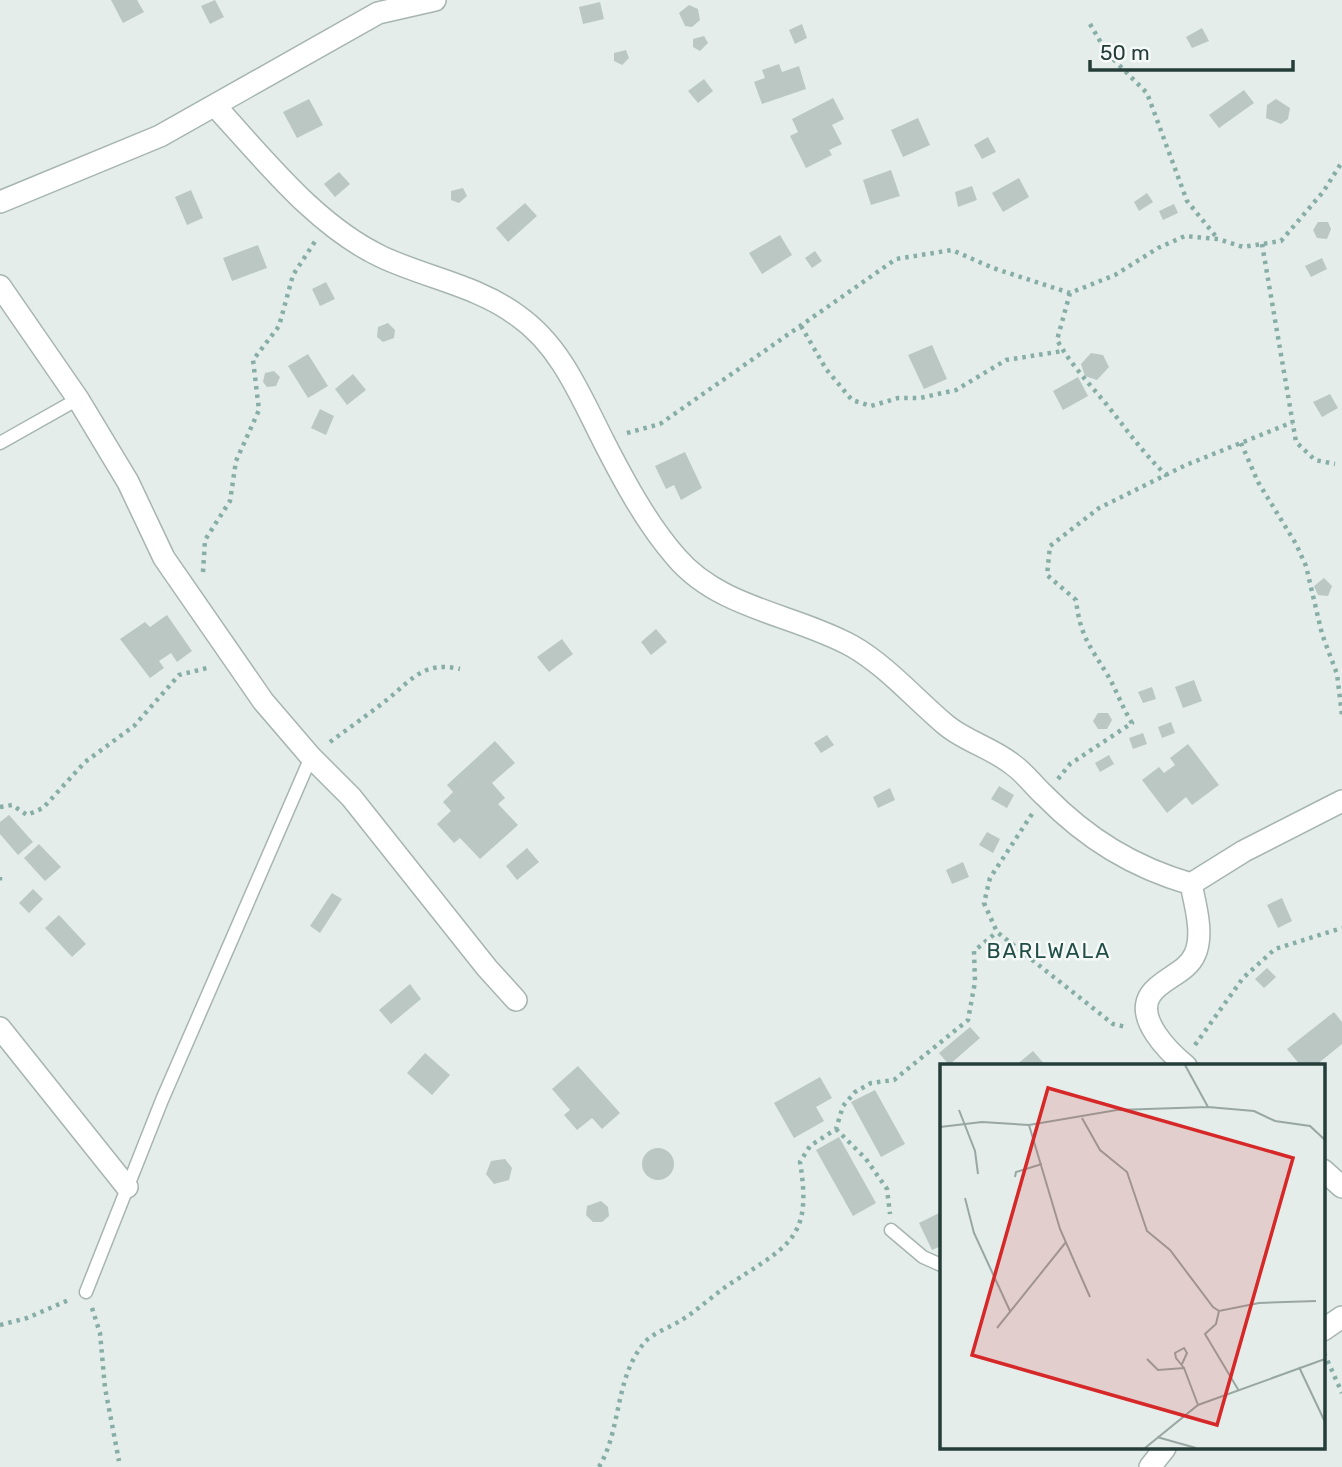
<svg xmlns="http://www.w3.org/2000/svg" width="1342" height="1467" font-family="Rubik,sans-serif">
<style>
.building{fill:#bac7c3}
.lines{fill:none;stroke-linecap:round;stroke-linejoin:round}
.lane-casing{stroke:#a7b5b1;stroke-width:15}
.street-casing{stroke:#a7b5b1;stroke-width:24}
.path{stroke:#87aea6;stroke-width:4.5;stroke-dasharray:3.5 5;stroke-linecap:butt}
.lane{stroke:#fff;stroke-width:12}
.street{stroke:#fff;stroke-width:21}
.labels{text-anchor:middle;stroke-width:5;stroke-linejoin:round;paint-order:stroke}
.quarter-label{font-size:21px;letter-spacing:2px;fill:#224e48;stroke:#f5f9f7}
.inset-road{fill:none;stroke:#98a7a3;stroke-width:2}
.view{fill:#d62828;fill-opacity:0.15;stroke:#d62828;stroke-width:3.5}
.inset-edge{fill:none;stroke:#253d39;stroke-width:3.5}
</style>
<rect width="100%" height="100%" fill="#e4edea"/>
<path class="building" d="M 111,0 L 137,0 L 144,12 L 123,23 Z
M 215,0 L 224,17 L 210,24 L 201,6 Z
M 600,2 L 604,19 L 583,24 L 579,7 Z
M 689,5 L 698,9 L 700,20 L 692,27 L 685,26 L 679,13 Z
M 802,24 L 807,38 L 795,44 L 789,30 Z
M 1202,28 L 1209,41 L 1192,48 L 1186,37 Z
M 704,36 L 708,43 L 700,51 L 693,47 L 693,39 Z
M 626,50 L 629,58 L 622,65 L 614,61 L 614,53 Z
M 779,64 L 782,72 L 799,66 L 806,89 L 762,104 L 754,82 L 765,78 L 762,70 Z
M 704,79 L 713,91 L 698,103 L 688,91 Z
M 1244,90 L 1254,103 L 1219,128 L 1209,115 Z
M 833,98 L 844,119 L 832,125 L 842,144 L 829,150 L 832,155 L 806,168 L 790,136 L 798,132 L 792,119 Z
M 309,99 L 323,125 L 297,138 L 283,112 Z
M 1276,99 L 1290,108 L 1288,119 L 1281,124 L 1266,118 L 1267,105 Z
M 918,118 L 930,145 L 903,157 L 891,130 Z
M 988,137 L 996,152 L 982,159 L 974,145 Z
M 891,170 L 900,196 L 871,205 L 863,180 Z
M 339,172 L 350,184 L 335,197 L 324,184 Z
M 1019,178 L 1029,197 L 1003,212 L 992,193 Z
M 972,186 L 977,200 L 958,207 L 955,192 Z
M 463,188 L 467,196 L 459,203 L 451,200 L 451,191 Z
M 191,190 L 203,218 L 187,225 L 175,197 Z
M 1147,193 L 1153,202 L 1139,211 L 1134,202 Z
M 525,203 L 537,216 L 508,242 L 496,228 Z
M 1174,204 L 1178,213 L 1163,220 L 1159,211 Z
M 1318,222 L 1328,222 L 1331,229 L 1327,239 L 1317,238 L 1313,230 Z
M 780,235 L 792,255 L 762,274 L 749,253 Z
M 258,245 L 267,268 L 232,281 L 223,258 Z
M 815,251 L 822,261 L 812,268 L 805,258 Z
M 1322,258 L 1327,269 L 1311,277 L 1305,266 Z
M 326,282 L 335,299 L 320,306 L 312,289 Z
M 388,323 L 395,330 L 394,338 L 383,342 L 377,337 L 378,327 Z
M 932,345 L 947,379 L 924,389 L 908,355 Z
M 1091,353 L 1103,355 L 1109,367 L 1097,380 L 1085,376 L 1081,364 Z
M 308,354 L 328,386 L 308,398 L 288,366 Z
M 274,371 L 280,377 L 276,386 L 267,387 L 263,382 L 265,373 Z
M 353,374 L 366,390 L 347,405 L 335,389 Z
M 1078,377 L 1088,396 L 1063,410 L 1053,391 Z
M 1330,394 L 1338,408 L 1322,417 L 1313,402 Z
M 320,409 L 334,416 L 326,435 L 311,428 Z
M 685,452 L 702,488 L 681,500 L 674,485 L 666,489 L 655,466 Z
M 1324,578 L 1332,586 L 1328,596 L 1318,595 L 1314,586 Z
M 167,615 L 192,651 L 177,662 L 171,653 L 159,661 L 164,668 L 150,678 L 120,639 L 145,622 L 150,627 Z
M 656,629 L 667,642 L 651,655 L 641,642 Z
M 562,639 L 573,654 L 549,672 L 537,657 Z
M 1194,680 L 1202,701 L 1183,708 L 1175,687 Z
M 1152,687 L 1156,699 L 1143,703 L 1138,692 Z
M 1098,713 L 1108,713 L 1112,720 L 1107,729 L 1098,729 L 1093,721 Z
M 1171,722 L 1175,733 L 1162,738 L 1158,727 Z
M 1143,733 L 1147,744 L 1133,749 L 1129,738 Z
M 827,735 L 834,745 L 821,753 L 814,743 Z
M 495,741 L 515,763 L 492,783 L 505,798 L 498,804 L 518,825 L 480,859 L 460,838 L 454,843 L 437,824 L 451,811 L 443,802 L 453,792 L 447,785 Z
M 1188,744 L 1219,785 L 1192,805 L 1186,797 L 1167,813 L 1142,780 L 1159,767 L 1164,773 L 1175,765 L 1170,758 Z
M 1109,755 L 1114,764 L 1100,772 L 1095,763 Z
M 999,786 L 1014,795 L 1007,808 L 991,799 Z
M 890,788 L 895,800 L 878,808 L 873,797 Z
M 9,815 L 33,842 L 18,855 L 0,834 L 0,822 Z
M 987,832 L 1000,839 L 993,853 L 979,845 Z
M 39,844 L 61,867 L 45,881 L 24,858 Z
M 527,848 L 539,862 L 517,880 L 506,866 Z
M 963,862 L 969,877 L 952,884 L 946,870 Z
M 33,889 L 43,899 L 29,913 L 19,903 Z
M 332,893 L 342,899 L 320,933 L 310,926 Z
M 1282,898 L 1292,921 L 1278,928 L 1267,905 Z
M 59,915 L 86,944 L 72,957 L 45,928 Z
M 1267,968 L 1276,977 L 1264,988 L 1255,979 Z
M 410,984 L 421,999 L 391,1024 L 379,1010 Z
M 1334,1012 L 1342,1022 L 1342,1044 L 1315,1066 L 1301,1066 L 1287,1049 Z
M 970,1027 L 980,1038 L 949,1065 L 939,1053 Z
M 1033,1051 L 1046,1066 L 1015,1066 Z
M 425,1053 L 450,1075 L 432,1095 L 407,1073 Z
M 578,1066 L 620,1113 L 602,1129 L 592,1118 L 577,1130 L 564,1115 L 570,1110 L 552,1089 Z
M 820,1077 L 832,1098 L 816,1107 L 824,1121 L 794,1138 L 774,1103 Z
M 875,1090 L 905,1144 L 881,1157 L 851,1102 Z
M 839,1137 L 876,1203 L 853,1216 L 816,1150 Z
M642 1164a16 16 0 1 1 32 0a16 16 0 1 1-32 0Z
M 505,1159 L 512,1168 L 509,1180 L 494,1184 L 486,1174 L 491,1161 Z
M 601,1201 L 608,1207 L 609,1216 L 602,1222 L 593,1222 L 586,1215 L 587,1206 Z
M 941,1212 L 941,1246 L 932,1250 L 919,1223 Z"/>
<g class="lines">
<g class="lane-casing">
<path id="lane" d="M 0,443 L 78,399
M 891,1230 L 923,1257 L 941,1265
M 86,1292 L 162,1100 L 311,757"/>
</g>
<g class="street-casing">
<path id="street" d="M 216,107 C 265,160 316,226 382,257 C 427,278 478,286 518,316 C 561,346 581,397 604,442 C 624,481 647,524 676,557 C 720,609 794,614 852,646 C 887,666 915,699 946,725 C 965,741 992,748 1012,764 C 1025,773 1033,785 1044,795 C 1087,839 1133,867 1191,884 L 1244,851 L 1342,801
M 0,202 L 160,136 L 378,13 L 435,0
M 0,286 L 78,399 L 128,482 L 164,558 L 263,701 L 311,757 L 351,797 L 487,968 L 516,1000
M 0,1028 L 127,1187
M 1186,1066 C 1169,1052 1134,1018 1151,994 C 1162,978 1187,973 1195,954 C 1204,934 1195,904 1191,884
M 1323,1170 L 1342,1187
M 1323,1330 L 1342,1317
M 1150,1467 L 1165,1448"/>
</g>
<path class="path" d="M 1090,24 L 1107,53 L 1147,93 L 1187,201 L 1218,239
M 1262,244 L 1296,442 L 1315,460 L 1335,464
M 1070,293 L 1057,340 C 1071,365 1089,383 1107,405 C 1127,430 1143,453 1167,476
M 801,326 L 826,369 L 852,400 L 871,406 L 898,398 L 920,398 L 956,390 L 1006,360 L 1063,351
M 627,433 L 660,424 L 896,259 L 952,250 L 993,268 L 1070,293 L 1115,275 L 1158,248 L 1185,236 L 1218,239 L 1243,247 L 1281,241 L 1323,192 L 1342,162
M 1241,443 L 1258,482 L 1296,544 L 1306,566 L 1322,634 L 1337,674 L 1342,715
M 203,572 L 205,540 L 230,501 L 236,461 L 259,410 L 253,360 L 279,326 L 293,275 L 316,240
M 330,742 C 349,728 369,714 388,699 C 413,678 425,661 460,669
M 1058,779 L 1070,764 L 1132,723 C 1122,707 1116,689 1107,674 C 1089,645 1080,635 1076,600 L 1047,575 L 1050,546 L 1099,508 L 1186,465 L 1293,422
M 0,807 L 12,805 L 27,815 L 43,808 L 85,762 L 134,726 L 179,675 L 211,667
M 1032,814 L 990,878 L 984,903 L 997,932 L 1113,1024 L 1126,1027
M 0,877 L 0,884
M 1195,1045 L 1243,978 L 1275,949 L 1342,928
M 836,1129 L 866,1159 L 887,1189 L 890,1214
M 92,1308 L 100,1333 L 105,1388 L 119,1461
M 0,1325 L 27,1318 L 71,1299
M 1324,1353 L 1342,1393
M 599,1467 C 622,1428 614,1380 644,1343 C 652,1333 669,1328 680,1321 C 700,1309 716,1292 736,1280 C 792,1244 812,1235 800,1162 L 810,1146 L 836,1129 L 843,1106 L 855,1092 L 871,1083 L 894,1080 L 968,1020 L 975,982 L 974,951 L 997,932"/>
<use href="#lane" class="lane"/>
<use href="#street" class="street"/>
</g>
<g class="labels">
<g class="quarter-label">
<text x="1049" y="958">BARLWALA</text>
</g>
</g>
<g transform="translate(940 1064)">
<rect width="385" height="385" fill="#e4edea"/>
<path class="inset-road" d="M 245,1 L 268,43M 19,46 L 35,87 L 38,110M 142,54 L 160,86 L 187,108 L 207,167 L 230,186 L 273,243 L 279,247 L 319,239 L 376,237M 89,61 L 120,165 L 150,233M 0,63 L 42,58 L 89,61 L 177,46 L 268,43 L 314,47 L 335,57 L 370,62 L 385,76M 75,113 L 76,108 L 102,100M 25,134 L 34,169 L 70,247M 279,247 L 276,260 L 265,270 L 299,327M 57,264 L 126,178M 207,295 L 218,306 L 244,304 L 258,341M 242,300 L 247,289 L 244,284 L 235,289 L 236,294 L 244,304M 359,303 L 385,358M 217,373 L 256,384M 205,384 L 258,341 L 385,295"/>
<path class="view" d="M 108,24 L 353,94 L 277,361 L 32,291 Z"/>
<rect width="385" height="385" class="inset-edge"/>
</g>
<path d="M1090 60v10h203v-10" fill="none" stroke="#253d39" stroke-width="3.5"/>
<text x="1100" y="60" font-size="21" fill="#253d39" stroke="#f5f9f7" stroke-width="5" paint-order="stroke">50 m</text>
</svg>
